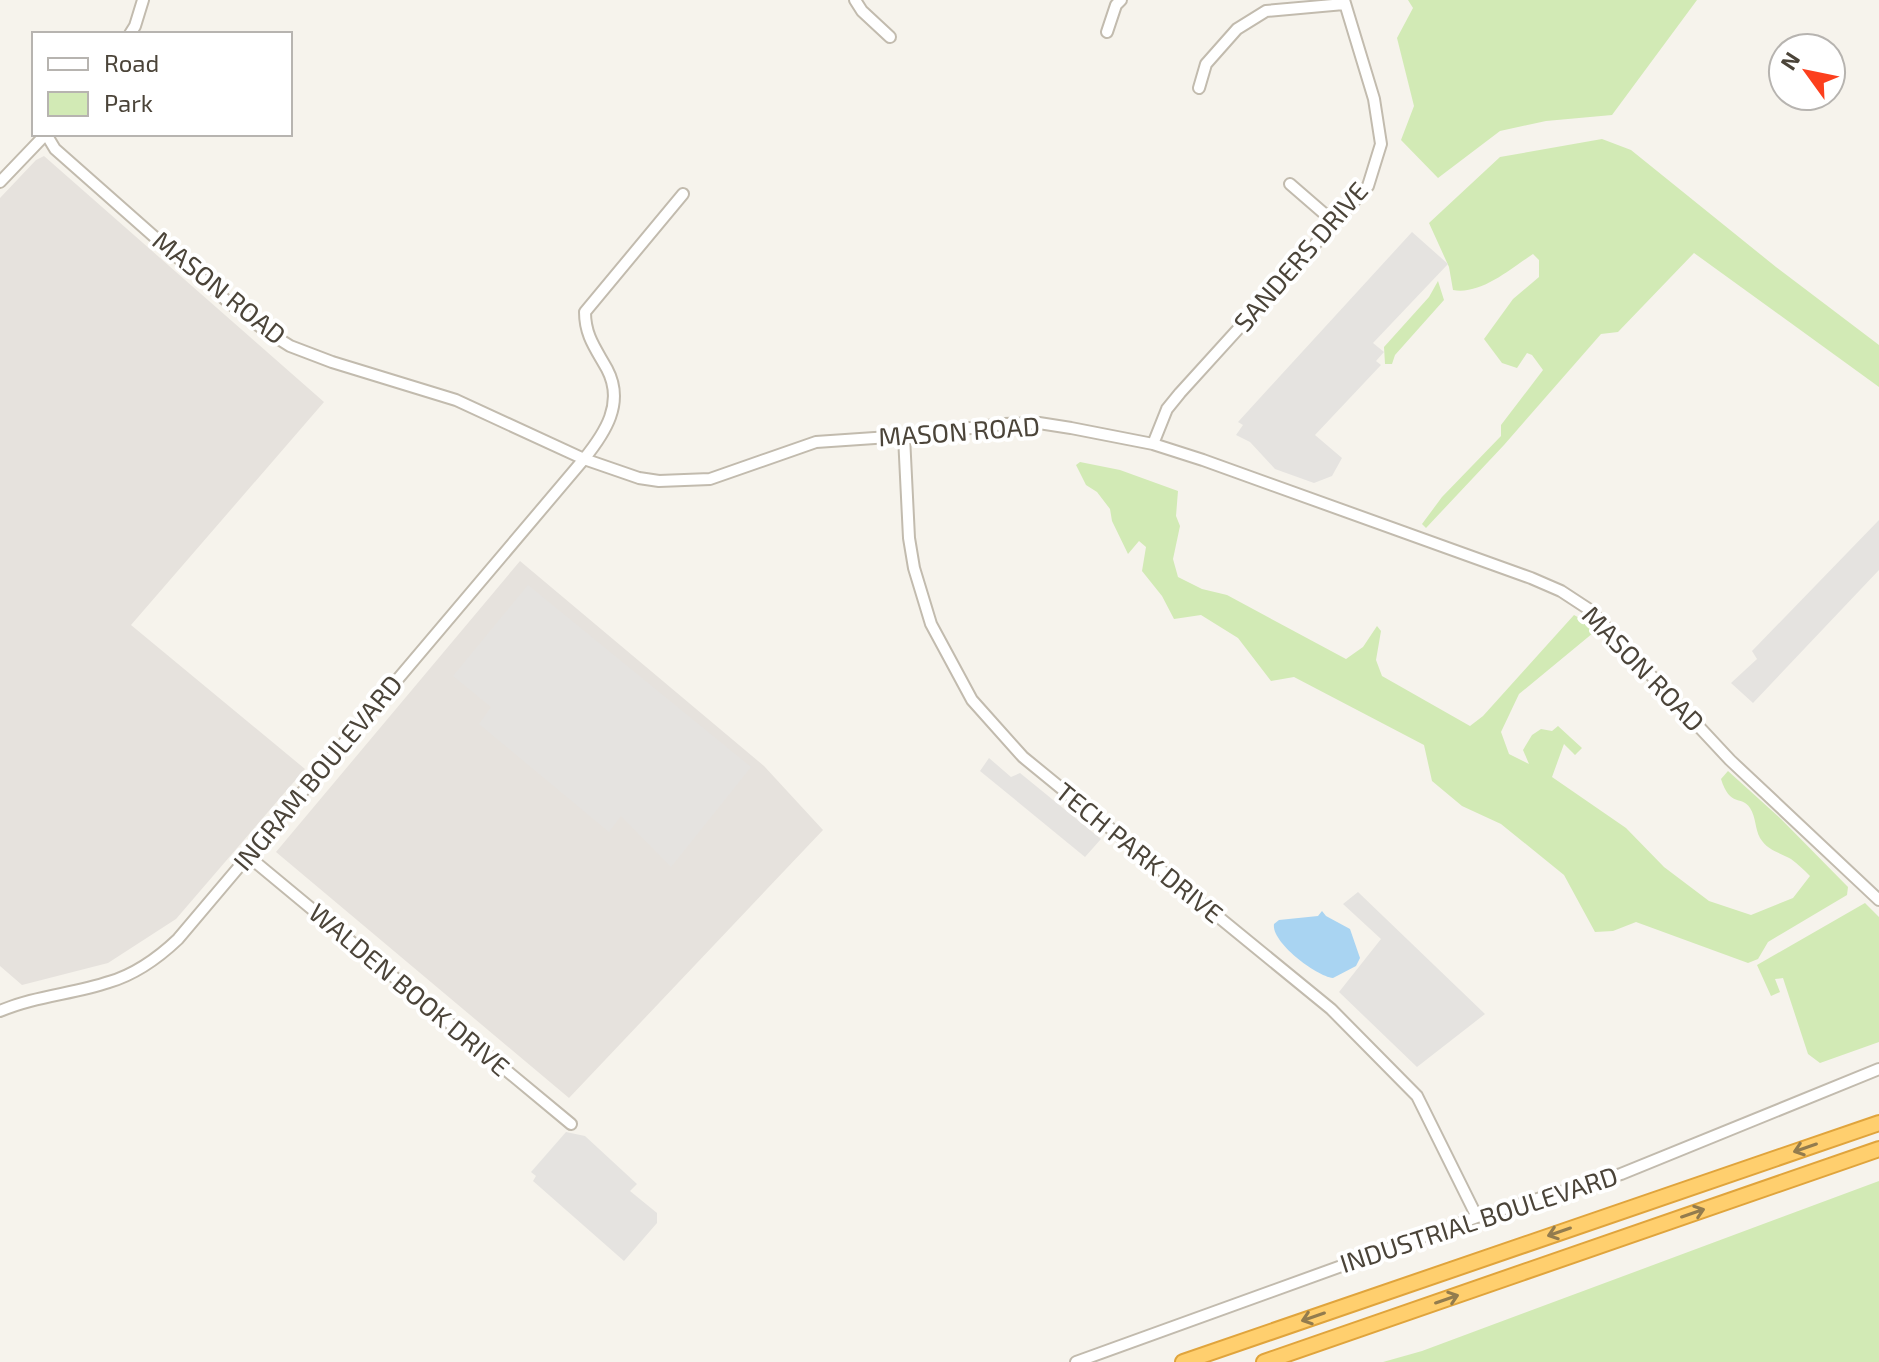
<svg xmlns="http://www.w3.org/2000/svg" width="1879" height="1362" font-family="'Exo 2',sans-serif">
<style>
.industrial{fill:#e6e2dd}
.green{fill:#d2eab5}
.parking{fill:#e5e3e0}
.water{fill:#a9d4f2}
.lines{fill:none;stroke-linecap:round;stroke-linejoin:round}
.minor-casing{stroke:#c2bbae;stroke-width:14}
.highway-casing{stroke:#e0a43c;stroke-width:18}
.minor{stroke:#fff;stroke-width:10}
.highway{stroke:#ffcf6e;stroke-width:14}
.oneway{stroke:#937c4e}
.labels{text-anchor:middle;stroke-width:8;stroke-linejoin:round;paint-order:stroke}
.street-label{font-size:26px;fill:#4b4439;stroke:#fff}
</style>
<rect width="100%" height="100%" fill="#f6f3ec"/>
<path class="industrial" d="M 44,156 L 324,402 L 131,625 L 305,769 L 176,919 L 108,963 L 22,985 L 0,966 L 0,198 L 36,160 Z
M 520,561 L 764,766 L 823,830 L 569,1098 L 276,852 Z"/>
<path class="green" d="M 1408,0 L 1697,0 L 1612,115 L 1546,121 L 1500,131 L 1438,178 L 1401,140 L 1414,106 L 1397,38 L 1413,8 Z
M 1602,139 L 1631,150 L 1776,267 L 1879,345 L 1879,387 L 1694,253 L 1618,332 L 1601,334 L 1504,445 L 1426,528 L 1422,524 L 1442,497 L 1501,436 L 1501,425 L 1543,370 L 1532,355 L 1527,353 L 1517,368 L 1502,363 L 1484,339 L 1513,299 L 1539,277 L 1539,260 L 1533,254 C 1510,269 1481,295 1453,290 L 1449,267 L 1429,223 L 1500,157 Z
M 1438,281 L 1444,300 L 1395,355 L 1392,364 L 1385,364 L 1384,347 L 1429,297 Z
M 1080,462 L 1120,470 L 1178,491 L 1176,516 L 1180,526 L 1173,559 L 1178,577 L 1202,589 L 1227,595 L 1346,659 L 1363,647 L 1377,626 L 1381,631 L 1376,660 L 1382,676 L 1470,726 L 1483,716 L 1574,615 L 1592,625 L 1593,633 L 1519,694 L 1501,732 L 1509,754 L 1529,764 L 1523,750 L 1532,735 L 1541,729 L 1552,731 L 1558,726 L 1582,748 L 1575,755 L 1564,744 L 1552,777 L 1626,828 L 1664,867 L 1709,901 L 1751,915 L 1793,898 L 1810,876 C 1804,870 1798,864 1791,859 C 1779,852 1768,851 1760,838 C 1755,829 1756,817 1750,808 C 1742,795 1730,808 1721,779 L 1728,771 L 1781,819 L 1848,887 L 1847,895 L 1768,942 L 1758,959 L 1748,963 L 1636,922 L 1613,931 L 1595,932 L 1564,875 L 1501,824 L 1462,806 L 1432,781 L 1424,745 L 1294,677 L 1271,681 L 1238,638 L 1201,615 L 1174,619 L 1162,596 L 1142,571 L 1146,547 L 1139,541 L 1128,554 L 1112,521 L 1110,509 L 1097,492 L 1086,485 L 1076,465 Z
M 1865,903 L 1879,917 L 1879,1042 L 1820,1063 L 1808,1054 L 1783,978 L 1775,979 L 1780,992 L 1771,996 L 1757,965 Z
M 1879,1181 L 1879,1362 L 1383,1362 L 1422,1351 Z"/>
<path class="parking" d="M 1412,232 L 1448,264 L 1373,343 L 1384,352 L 1376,361 L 1381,365 L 1315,435 L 1342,458 L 1332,476 L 1314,483 L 1275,469 L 1250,442 L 1236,435 L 1243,425 L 1238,422 Z
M 1879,520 L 1879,570 L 1753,703 L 1731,683 L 1757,659 L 1752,651 Z
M 528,585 L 751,767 L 671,867 L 621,816 L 609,832 L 479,724 L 491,707 L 453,676 Z
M 989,758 L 1011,777 L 1020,773 L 1101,839 L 1085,857 L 980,771 Z
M 1358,892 L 1485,1014 L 1417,1067 L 1339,992 L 1381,939 L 1343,904 Z
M 566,1132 L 585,1136 L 637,1184 L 630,1191 L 657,1213 L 657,1223 L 624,1261 L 533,1181 L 536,1176 L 531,1172 Z"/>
<path class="water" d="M 1322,911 L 1326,916 L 1350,929 L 1360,958 L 1356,966 L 1333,978 C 1316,976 1271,942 1274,924 L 1279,920 L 1318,916 Z"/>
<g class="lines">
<g class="minor-casing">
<path id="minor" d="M 855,0 L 862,11 L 890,37
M 1107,32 L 1116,5 L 1121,0
M 130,34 L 135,26 L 143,0
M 1199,88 L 1206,64 L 1237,29 L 1266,11 L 1344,4
M 46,134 L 55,149 L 227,301 L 263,329 L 290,346 L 332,362 L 456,400 L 584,459 L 639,478 L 659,481 L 710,479 L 816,442 L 904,436 L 1004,424 L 1039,423 L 1071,428 L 1153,444 L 1203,460 L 1531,578 L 1561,591 L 1590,610 L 1730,760 L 1879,900
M 0,182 L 45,135
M 1290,184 L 1335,223
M 904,436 L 909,538 L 914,568 L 931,624 L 972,700 L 1023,757 L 1331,1009 L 1417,1096 L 1477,1217
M 1153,444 L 1167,409 L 1180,393 L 1368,186 L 1381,144 L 1374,99 L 1344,0
M 248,856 L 571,1124
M 0,1011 C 35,996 73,994 109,982 C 136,974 158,958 178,939 L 584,459 C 605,433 625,403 607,369 C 596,349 585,336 585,312 L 683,194
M 1076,1362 L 1477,1217 L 1621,1174 L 1879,1069"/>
</g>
<g class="highway-casing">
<path id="highway" d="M 1183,1362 L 1879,1123
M 1264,1362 L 1879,1149"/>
</g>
<use href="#minor" class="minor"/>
<use href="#highway" class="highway"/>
</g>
<defs><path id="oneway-shaft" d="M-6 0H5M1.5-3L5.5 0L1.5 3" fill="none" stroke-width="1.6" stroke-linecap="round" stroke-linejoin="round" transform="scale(2)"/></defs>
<g class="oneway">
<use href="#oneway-shaft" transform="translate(1805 1148) rotate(161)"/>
<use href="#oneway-shaft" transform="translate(1693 1213) rotate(-19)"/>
<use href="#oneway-shaft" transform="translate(1559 1232) rotate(161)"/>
<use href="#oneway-shaft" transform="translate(1447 1299) rotate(-19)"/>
<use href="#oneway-shaft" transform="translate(1313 1317) rotate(161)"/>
</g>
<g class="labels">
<g class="street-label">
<text transform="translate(1301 257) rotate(-49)" y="9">SANDERS DRIVE</text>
<text transform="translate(219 288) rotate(39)" y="9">MASON ROAD</text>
<text transform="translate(959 432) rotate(-4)" y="9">MASON ROAD</text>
<text transform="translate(1643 669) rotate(46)" y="9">MASON ROAD</text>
<text transform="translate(318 773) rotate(-50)" y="9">INGRAM BOULEVARD</text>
<text transform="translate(1139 853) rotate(39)" y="9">TECH PARK DRIVE</text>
<text transform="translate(409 990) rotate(40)" y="9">WALDEN BOOK DRIVE</text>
<text transform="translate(1479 1220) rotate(-18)" y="9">INDUSTRIAL BOULEVARD</text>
</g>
</g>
<rect x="32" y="32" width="260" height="104" fill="#ffffff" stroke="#b7b4b0" stroke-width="2"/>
<rect x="48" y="58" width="40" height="12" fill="#ffffff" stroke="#b7b4b0" stroke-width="2"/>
<text x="104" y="72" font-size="24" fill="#4b4439">Road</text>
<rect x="48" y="92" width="40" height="24" fill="#d2eab5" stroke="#b7b4b0" stroke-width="2"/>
<text x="104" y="112" font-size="24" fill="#4b4439">Park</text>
<g transform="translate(1807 72) rotate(303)"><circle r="38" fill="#ffffff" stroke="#b7b4b0" stroke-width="2"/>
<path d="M0-6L14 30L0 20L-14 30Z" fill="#fc3f1d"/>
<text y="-12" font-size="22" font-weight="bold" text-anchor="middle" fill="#4b4439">N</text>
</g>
</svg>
